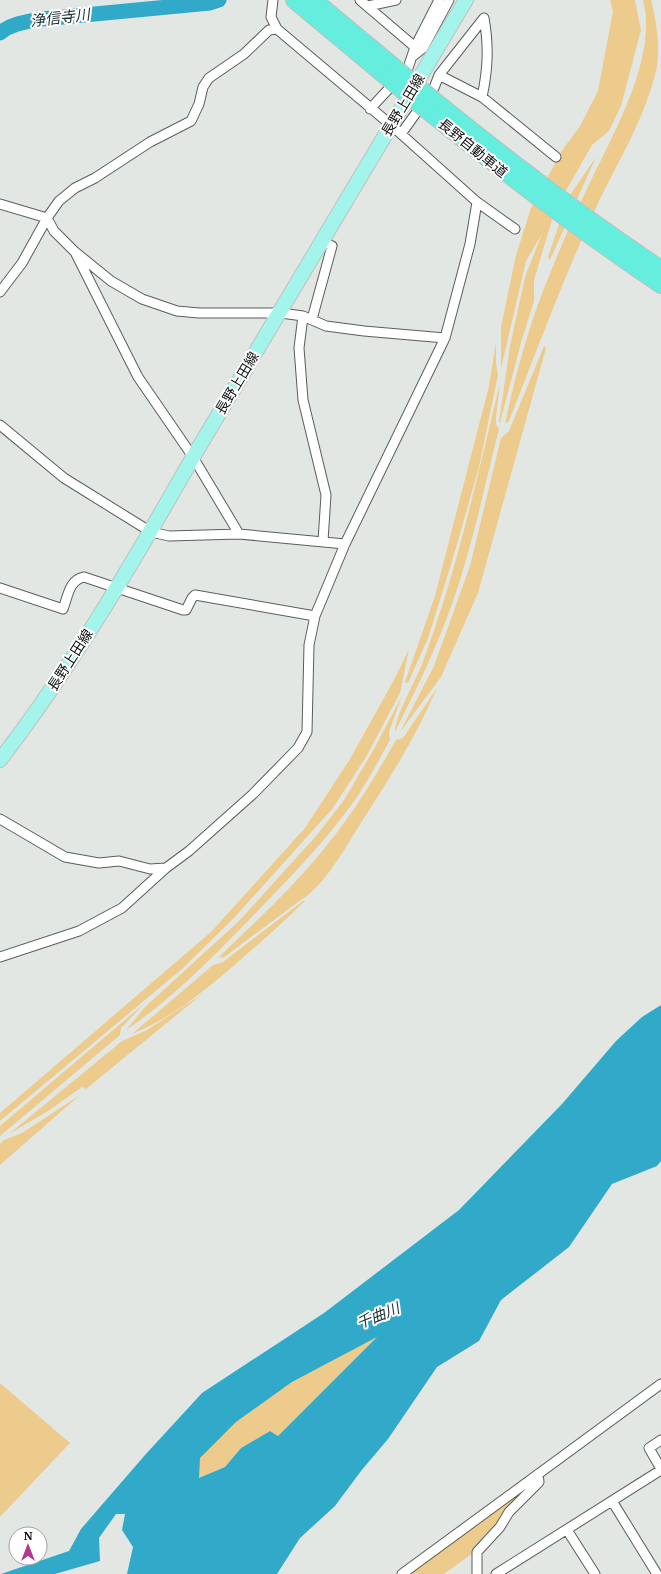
<svg xmlns="http://www.w3.org/2000/svg" width="661" height="1574" font-family="Merriweather,'Noto Sans JP',serif">
<style>
.green{fill:#edcb8c}
.water{fill:#31aac9;fill-rule:evenodd}
.lines{fill:none;stroke-linecap:round;stroke-linejoin:round}
.river{stroke:#31aac9;stroke-width:15}
.minor-casing{stroke:#5b5e5b;stroke-width:11}
.primary-casing{stroke:#c0c1c0;stroke-width:16}
.motorway-casing{stroke:#c0c1c0;stroke-width:18}
.minor{stroke:#fff;stroke-width:9}
.primary{stroke:#a3f4eb;stroke-width:14}
.motorway{stroke:#65eddd;stroke-width:16}
.motorway-bridge-casing{stroke:#c0c1c0;stroke-width:18;stroke-linecap:butt}
.motorway-bridge{stroke:#65eddd;stroke-width:16}
.labels{text-anchor:middle;stroke-width:4;stroke-linejoin:round;paint-order:stroke}
.street-label{font-size:14px;fill:#0d0f0e;stroke:#fff}
.water-label{font-size:15px;font-style:italic;fill:#1c3137;stroke:#fff}
</style>
<rect width="100%" height="100%" fill="#e3e7e4"/>
<path class="green" d="M 610,0 L 635,0 L 641,30 L 621,106 L 609,131 L 592,145 L 555,210 L 534,280 L 534,301 L 522,339 L 500,423 L 499,422 L 510,346 L 525,277 L 542,234 L 526,261 L 501,369 L 501,327 L 516,255 L 531,208 L 561,152 L 580,126 L 598,91 L 613,11 Z
M 643,0 L 651,0 C 657,21 661,54 655,75 C 642,125 616,164 595,210 C 563,279 537,350 509,421 L 505,424 C 514,380 527,333 543,291 C 556,258 570,225 585,193 C 609,141 659,59 643,0 Z
M 596,157 L 550,260 L 548,257 L 568,198 Z
M 496,342 L 496,364 L 498,375 L 479,467 L 453,558 L 428,638 L 408,683 L 405,682 L 435,596 L 448,545 L 489,386 Z
M 544,346 L 546,348 L 478,593 L 441,677 L 400,732 L 434,666 L 470,566 L 501,438 L 509,431 Z
M 500,383 L 496,418 L 496,424 L 499,429 C 484,488 472,548 452,604 C 436,649 416,690 395,732 C 394,719 415,681 421,667 C 456,575 477,478 500,383 Z
M 409,649 L 400,693 L 366,757 L 333,808 L 233,919 L 182,969 L 0,1121 L 0,1113 L 211,932 L 305,828 L 350,759 L 395,678 Z
M 437,688 C 416,737 388,781 359,826 C 344,850 323,888 298,902 L 223,958 L 219,957 C 257,920 298,883 331,840 C 356,809 376,775 396,740 L 403,738 Z
M 402,696 L 389,732 L 390,740 C 379,760 368,781 355,800 C 322,846 281,887 242,927 C 206,964 169,1001 126,1030 L 145,1007 L 239,921 L 316,836 L 344,800 L 374,749 Z
M 303,901 L 305,901 C 284,922 262,941 239,961 C 207,989 172,1018 132,1034 L 213,965 L 223,962 Z
M 201,995 L 86,1089 L 82,1087 L 48,1111 L 9,1134 L 122,1041 L 147,1030 Z
M 145,1003 L 121,1028 L 120,1035 L 0,1136 L 0,1126 Z
M 80,1095 L 0,1165 L 0,1144 L 4,1140 L 22,1133 Z
M 378,1336 L 278,1436 L 270,1431 L 241,1448 L 225,1467 L 198,1479 L 199,1458 L 236,1422 L 292,1382 Z
M 0,1383 L 70,1443 L 0,1517 Z
M 535,1481 L 473,1553 L 444,1574 L 410,1574 Z"/>
<path class="water" d="M 661,1005 L 661,1161 L 657,1166 L 612,1184 L 569,1247 L 501,1300 L 479,1341 L 437,1367 L 388,1439 L 361,1471 L 335,1506 L 300,1538 L 277,1574 L 127,1574 L 133,1547 L 122,1530 L 125,1514 L 116,1514 L 99,1538 L 100,1561 L 55,1574 L 1,1574 L 69,1551 L 81,1529 L 145,1455 L 202,1393 L 324,1313 L 459,1210 L 562,1104 L 616,1041 L 642,1017 ZM 377,1337 L 278,1436 L 270,1431 L 241,1448 L 225,1467 L 199,1478 L 200,1458 L 236,1422 L 292,1382 Z"/>
<g class="lines">
<path class="river" d="M 0,33 C 12,23 27,22 42,19 L 210,3 L 219,0"/>
<g class="minor-casing">
<path id="minor" d="M 273,0 L 271,17 L 277,29 L 391,125 L 477,202 L 515,229
M 360,0 L 415,47 L 408,68 L 370,109
M 368,6 L 396,0
M 415,47 L 439,0
M 412,57 L 423,48 L 449,0
M 439,75 L 484,18 C 489,46 488,69 482,97
M 401,134 L 434,88 L 439,75 L 482,97 L 556,157
M 0,204 L 47,218 L 54,231 L 74,251 L 111,281 L 142,299 L 177,311 L 199,313 L 281,313 L 303,316 L 326,326 L 364,331 L 445,338
M 76,254 L 138,377 L 193,457 L 239,534
M 0,292 L 22,263 L 47,218 L 59,201 L 75,188 L 95,178 L 150,142 L 191,121 L 199,104 L 203,87 L 209,78 L 244,54 L 269,30 L 277,29
M 303,316 L 299,348 L 303,400 L 326,495 L 323,541
M 312,319 L 332,246 L 322,241
M 0,425 L 64,478 L 151,532 L 169,536 L 239,534 L 345,544
M 0,588 L 63,609 C 68,596 69,580 84,577 L 183,610 L 186,610 L 192,598 L 195,595 L 315,616
M 0,819 L 65,857 L 99,863 L 119,861 L 150,869 L 166,868
M 0,957 L 79,931 L 122,908 L 166,868 L 189,851 L 253,794 L 298,748 L 307,732 L 309,645 L 315,616 L 345,544 L 445,338 L 470,244 L 477,202
M 661,1440 L 649,1448 L 661,1469
M 612,1501 L 657,1574
M 567,1530 L 595,1574
M 402,1574 L 661,1384
M 477,1574 L 477,1552 L 500,1527 L 509,1512 L 539,1482 L 538,1474
M 496,1574 L 661,1470"/>
</g>
<g class="primary-casing">
<path id="primary" d="M 0,760 C 73,665 134,561 193,457 L 466,0"/>
</g>
<g class="motorway-casing">
<path id="motorway" d="M 294,0 L 390,80
M 314,0 L 398,70
M 434,100 C 508,160 582,216 661,269
M 425,109 C 502,171 579,230 661,285"/>
</g>
<use href="#minor" class="minor"/>
<use href="#primary" class="primary"/>
<use href="#motorway" class="motorway"/>
<g class="motorway-bridge-casing">
<path id="motorway-bridge" d="M 398,70 L 434,100
M 390,80 L 425,109"/>
</g>
<use href="#motorway-bridge" class="motorway-bridge"/>
</g>
<g class="labels">
<g class="street-label">
<text transform="translate(403 105) rotate(-59)" y="5">長野上田線</text>
<text transform="translate(473 148) rotate(39)" y="5">長野自動車道</text>
<text transform="translate(237 383) rotate(-59)" y="5">長野上田線</text>
<text transform="translate(70 660) rotate(-57)" y="5">長野上田線</text>
</g>
<g class="water-label">
<text transform="translate(60 18) rotate(-7)" y="5">浄信寺川</text>
<text transform="translate(378 1316) rotate(-22)" y="5">千曲川</text>
</g>
</g>
<g transform="translate(28 1546)"><circle r="19" fill="#ffffff" stroke="#9e9f9f"/>
<path d="M0-3L7 15L0 10L-7 15Z" fill="#af3990"/>
<text y="-6" font-size="11" font-weight="bold" text-anchor="middle" fill="#0d0f0e">N</text>
</g>
</svg>
